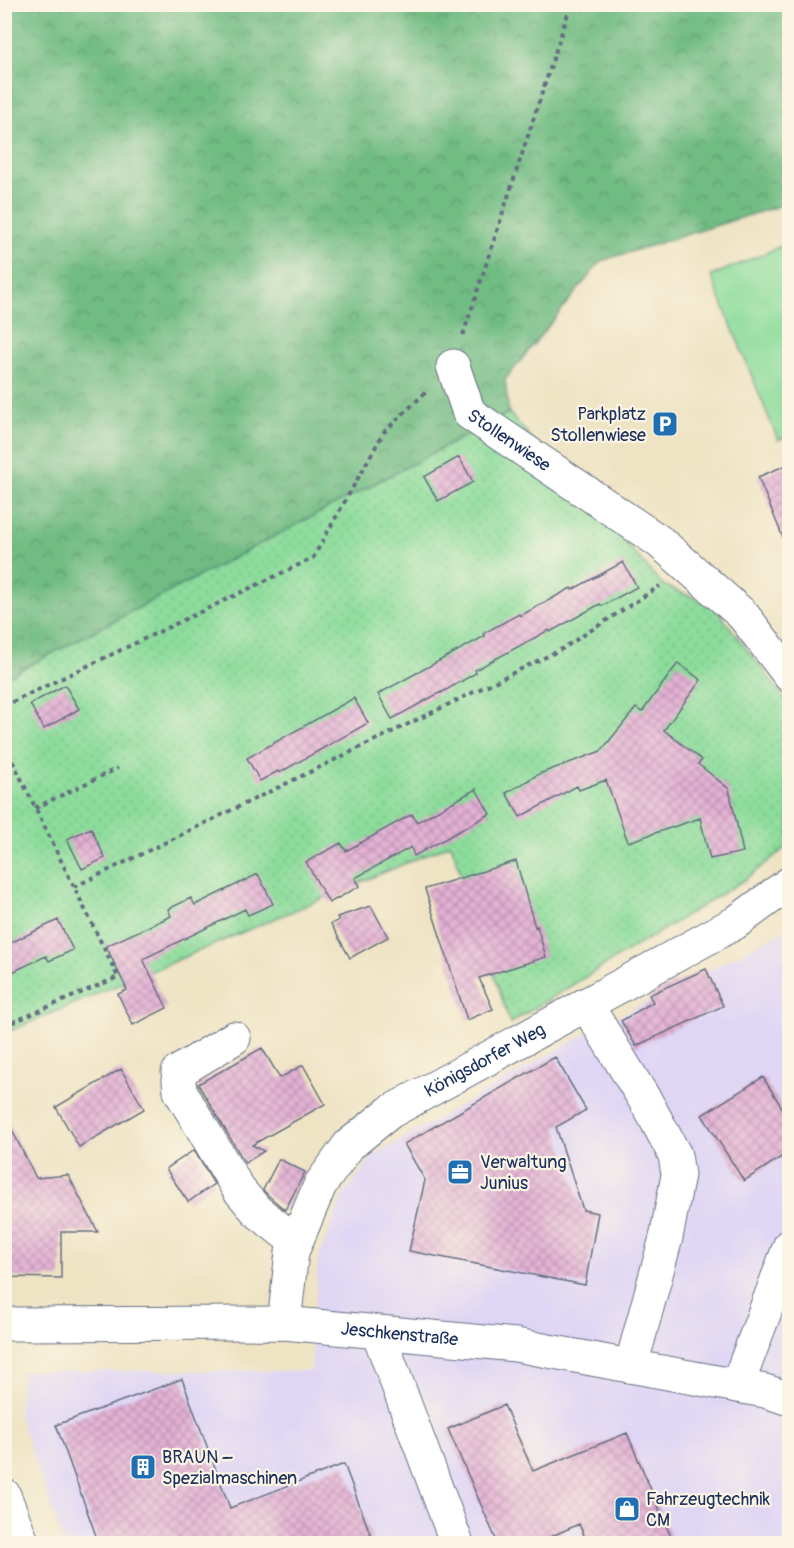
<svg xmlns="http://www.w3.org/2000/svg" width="794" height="1548" font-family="Pangolin,sans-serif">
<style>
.built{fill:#dfd5f5}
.grass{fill:url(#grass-dots);stroke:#54867c;stroke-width:1.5}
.forest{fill:url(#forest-crowns);stroke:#467670;stroke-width:1.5}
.park{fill:#8cdc9b;stroke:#54867c;stroke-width:1.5}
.building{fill:url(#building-cross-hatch)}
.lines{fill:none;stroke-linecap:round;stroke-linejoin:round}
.minor-casing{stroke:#656e81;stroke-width:35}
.path{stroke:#656e81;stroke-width:4;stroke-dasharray:4.5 4.5;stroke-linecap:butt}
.minor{stroke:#fff;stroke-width:33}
.labels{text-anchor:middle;stroke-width:4.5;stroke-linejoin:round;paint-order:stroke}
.poi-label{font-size:18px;fill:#1b2f5e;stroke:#fcf5e5;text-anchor:start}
.street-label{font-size:18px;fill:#1b2f5e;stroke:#fcf5e5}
</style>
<defs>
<pattern id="grass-dots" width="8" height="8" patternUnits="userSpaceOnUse" patternTransform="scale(1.5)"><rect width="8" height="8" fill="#8cdc9b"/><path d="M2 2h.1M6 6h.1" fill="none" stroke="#78bd88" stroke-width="1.8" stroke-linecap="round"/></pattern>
<pattern id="forest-crowns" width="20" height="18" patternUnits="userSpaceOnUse" patternTransform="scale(1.5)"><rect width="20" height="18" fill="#71bc83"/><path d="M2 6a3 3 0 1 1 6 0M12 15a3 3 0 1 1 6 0" fill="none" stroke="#5c996e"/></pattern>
<pattern id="building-cross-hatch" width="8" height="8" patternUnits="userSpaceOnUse" patternTransform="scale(1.5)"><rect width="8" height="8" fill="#e4b1d4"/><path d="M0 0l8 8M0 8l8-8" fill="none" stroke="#b890af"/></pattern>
</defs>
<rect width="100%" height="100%" fill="#fcf5e5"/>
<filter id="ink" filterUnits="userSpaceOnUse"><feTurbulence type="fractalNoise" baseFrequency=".0167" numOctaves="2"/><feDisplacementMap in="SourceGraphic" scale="12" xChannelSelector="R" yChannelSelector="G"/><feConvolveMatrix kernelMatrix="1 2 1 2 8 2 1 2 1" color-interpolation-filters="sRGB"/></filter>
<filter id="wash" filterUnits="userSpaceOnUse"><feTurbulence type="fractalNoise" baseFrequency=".008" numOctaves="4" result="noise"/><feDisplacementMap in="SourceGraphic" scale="24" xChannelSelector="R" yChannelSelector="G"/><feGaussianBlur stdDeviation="1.35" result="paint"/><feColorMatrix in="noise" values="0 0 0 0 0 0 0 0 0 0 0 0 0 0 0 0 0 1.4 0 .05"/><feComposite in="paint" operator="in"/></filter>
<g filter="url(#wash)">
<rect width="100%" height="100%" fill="#eee3c3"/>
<path class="built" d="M 789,926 L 789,1543 L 64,1543 L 18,1413 L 23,1371 L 311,1371 L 318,1259 L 343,1196 L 375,1154 L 578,1038 L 784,931 Z"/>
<path class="grass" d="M 509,413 L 663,585 L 714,606 L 789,704 L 789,845 L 746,879 L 510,1023 L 451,844 L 5,1033 L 5,678 Z"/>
<path class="forest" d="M 5,5 L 789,5 L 789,203 L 601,261 L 505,380 L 509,413 L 5,678 Z"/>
<path class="park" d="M 789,243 L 789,435 L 778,440 L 711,276 Z"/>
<g id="blocks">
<path class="building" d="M 459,457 L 473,482 L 438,501 L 424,477 Z
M 789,464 L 789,552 L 758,477 Z
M 623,562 L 637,587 L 602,606 L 600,604 L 550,632 L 549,630 L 475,670 L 476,673 L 441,693 L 441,692 L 392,719 L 378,694 L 485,636 L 484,633 L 519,614 L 520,616 L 571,588 L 572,590 Z
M 678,663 L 701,680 L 664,730 L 702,760 L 698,764 L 729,789 L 743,852 L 710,859 L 700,818 L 628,842 L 606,780 L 579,790 L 577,786 L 520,817 L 506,793 L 539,774 L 601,751 L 636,708 L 642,712 Z
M 65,685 L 79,709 L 44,729 L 30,704 Z
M 354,698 L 368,723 L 279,773 L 278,771 L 260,781 L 247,758 Z
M 476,789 L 490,814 L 414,856 L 411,847 L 355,878 L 360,886 L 329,903 L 306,862 L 341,843 L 346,851 L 412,814 L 417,822 Z
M 91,828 L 105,858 L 82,869 L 67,839 Z
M 516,861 L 535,927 L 537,926 L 546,957 L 479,978 L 493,1009 L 467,1020 L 425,889 Z
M 258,874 L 273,904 L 248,915 L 245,909 L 143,959 L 167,1008 L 133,1025 L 118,994 L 127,990 L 106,946 L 171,916 L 168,909 L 191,898 L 195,905 Z
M 371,906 L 388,937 L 350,958 L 331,924 L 339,920 L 337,917 Z
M 58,920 L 73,950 L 49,961 L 46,956 L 4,976 L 4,946 Z
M 706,969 L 723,1006 L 636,1046 L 621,1021 L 653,1002 L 649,995 Z
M 262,1048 L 280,1078 L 303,1065 L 325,1104 L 252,1145 L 264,1151 L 245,1163 L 198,1084 Z
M 555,1057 L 586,1110 L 556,1127 L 583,1210 L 598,1213 L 585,1285 L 409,1251 L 425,1180 L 404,1144 Z
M 121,1069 L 144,1109 L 79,1147 L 56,1107 Z
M 763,1077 L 789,1119 L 789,1152 L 744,1181 L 702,1115 Z
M 4,1114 L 36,1178 L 68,1175 L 98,1232 L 61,1232 L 61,1278 L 4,1277 Z
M 194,1150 L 214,1184 L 188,1202 L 166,1169 Z
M 279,1159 L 305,1172 L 285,1210 L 270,1197 L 263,1190 Z
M 182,1379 L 230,1508 L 344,1464 L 374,1544 L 99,1544 L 56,1425 Z
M 504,1405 L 533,1471 L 627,1433 L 674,1544 L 588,1544 L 579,1524 L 534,1544 L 498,1544 L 448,1429 Z"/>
</g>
</g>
<g filter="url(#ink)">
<use href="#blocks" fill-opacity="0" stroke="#656e81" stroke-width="1.5"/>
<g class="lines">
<g class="minor-casing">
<g id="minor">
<path id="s1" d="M 453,366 L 469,413 L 660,542 L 743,615 L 790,676"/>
<path d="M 586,1004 L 648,1105 L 675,1155 L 678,1175 L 666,1238 L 631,1366"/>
<path d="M 234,1038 L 178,1072 L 180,1091 L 239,1190 L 257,1211 L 296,1242"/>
<path id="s2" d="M 284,1323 L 292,1252 L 320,1185 L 349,1145 L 390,1112 L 735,923 L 790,883"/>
<path id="s3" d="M 4,1324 L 284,1323 L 516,1345 L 765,1391 L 790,1399"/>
<path d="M 378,1332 L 457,1544"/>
<path d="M 737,1386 L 790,1245"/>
<path d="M 4,1495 L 23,1544"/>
</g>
</g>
<path class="path" d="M 463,335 L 571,4
M 4,706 L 313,558 L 384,432 L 428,390
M 35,808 L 118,768
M 74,887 L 562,649 L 660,586
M 4,1026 L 118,977 L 7,750"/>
<use href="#minor" class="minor"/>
</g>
</g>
<defs>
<g id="parking-square" transform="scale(1.35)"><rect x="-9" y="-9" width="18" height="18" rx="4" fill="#1f6fb2" stroke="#fcf5e5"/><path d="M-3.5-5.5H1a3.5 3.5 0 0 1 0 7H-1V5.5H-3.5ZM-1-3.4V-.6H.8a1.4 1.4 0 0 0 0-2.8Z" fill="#fff"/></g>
<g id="office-square" transform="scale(1.35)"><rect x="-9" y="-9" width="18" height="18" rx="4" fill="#1f6fb2" stroke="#fcf5e5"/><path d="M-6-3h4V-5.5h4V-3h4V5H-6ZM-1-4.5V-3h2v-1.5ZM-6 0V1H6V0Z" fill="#fff"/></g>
<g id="building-square" transform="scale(1.35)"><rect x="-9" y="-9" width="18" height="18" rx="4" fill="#1f6fb2" stroke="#fcf5e5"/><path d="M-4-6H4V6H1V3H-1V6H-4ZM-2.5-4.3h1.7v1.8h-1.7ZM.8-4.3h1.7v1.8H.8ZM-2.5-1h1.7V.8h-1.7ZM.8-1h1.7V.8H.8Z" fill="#fff"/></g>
<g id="shop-square" transform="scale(1.35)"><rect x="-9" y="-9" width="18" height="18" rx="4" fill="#1f6fb2" stroke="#fcf5e5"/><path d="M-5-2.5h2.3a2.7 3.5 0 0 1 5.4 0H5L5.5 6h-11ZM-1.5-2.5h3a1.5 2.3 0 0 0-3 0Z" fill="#fff"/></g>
</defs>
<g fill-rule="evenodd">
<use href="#parking-square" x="665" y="424"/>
<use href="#office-square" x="460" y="1172"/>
<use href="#building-square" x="143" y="1467"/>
<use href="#shop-square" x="627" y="1509"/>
</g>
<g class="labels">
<g class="poi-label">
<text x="646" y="420" text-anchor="end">Parkplatz<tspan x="646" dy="21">Stollenwiese</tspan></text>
<text x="480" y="1168">Verwaltung<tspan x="480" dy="21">Junius</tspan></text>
<text x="162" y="1463">BRAUN –<tspan x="162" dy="21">Spezialmaschinen</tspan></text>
<text x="646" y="1505">Fahrzeugtechnik<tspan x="646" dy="21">CM</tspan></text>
</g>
<g class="street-label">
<text dy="6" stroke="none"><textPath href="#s1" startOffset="98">Stollenwiese</textPath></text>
<text dy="6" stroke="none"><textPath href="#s2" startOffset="354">Königsdorfer Weg</textPath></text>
<text dy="6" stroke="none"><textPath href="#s3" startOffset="396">Jeschkenstraße</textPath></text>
</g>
</g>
<rect width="794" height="1548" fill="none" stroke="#fcf5e5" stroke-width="24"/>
</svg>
